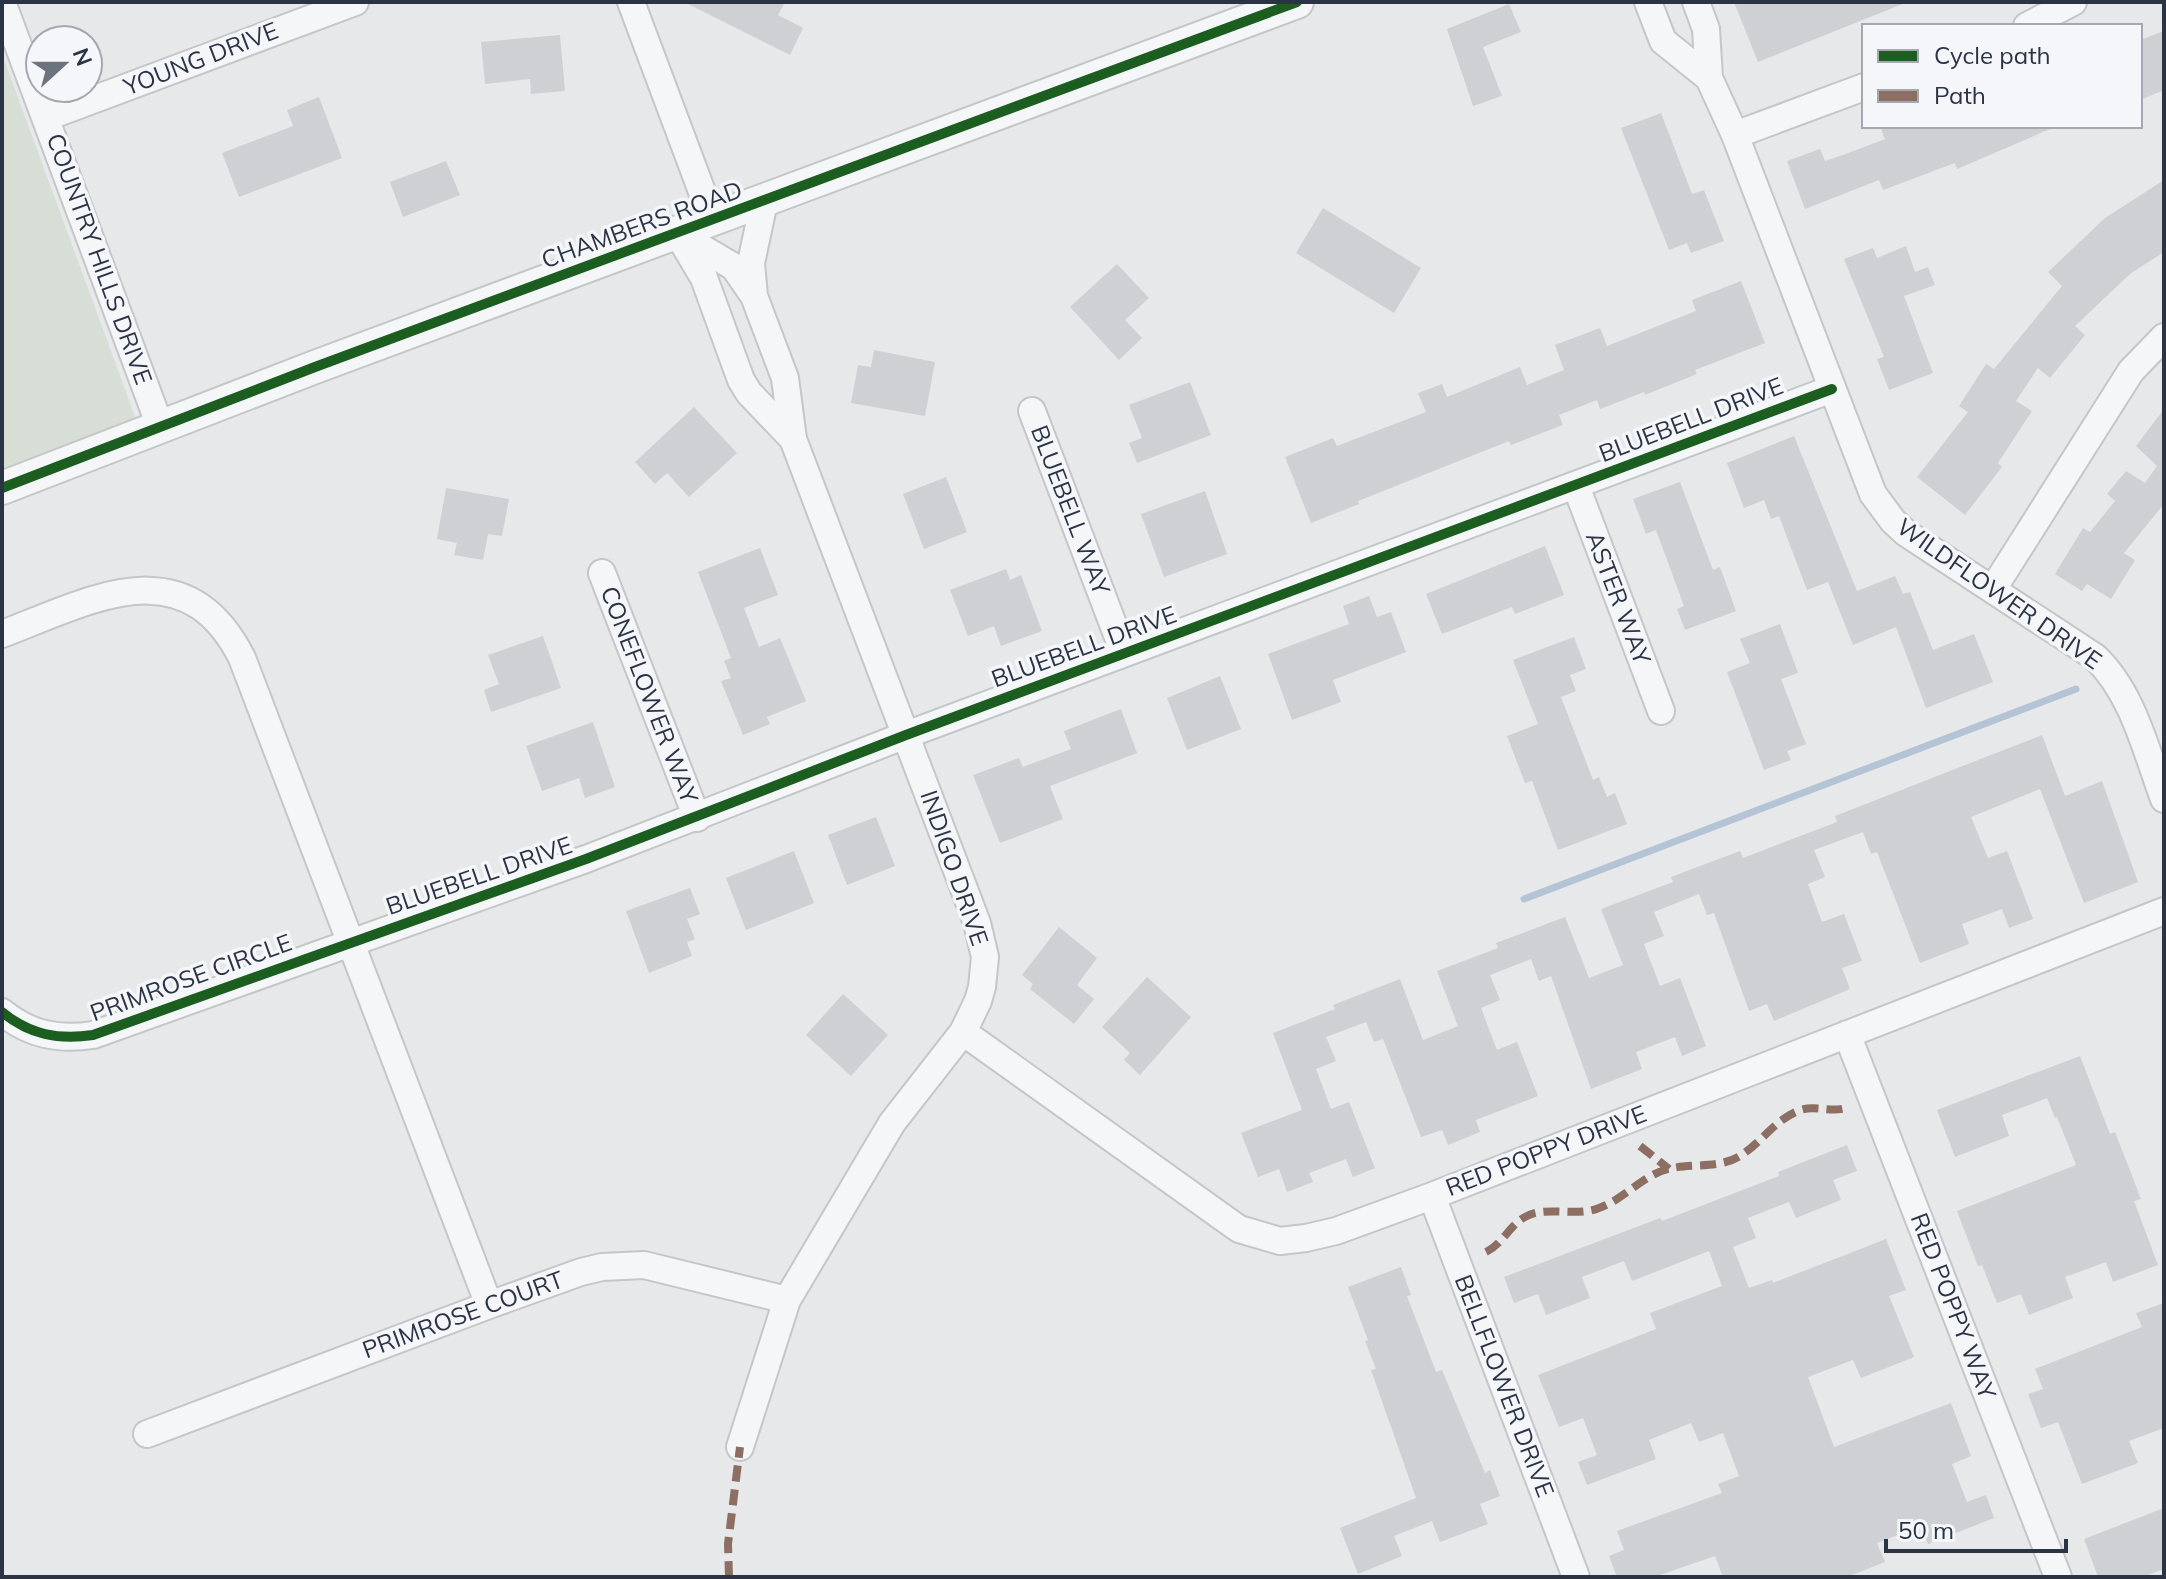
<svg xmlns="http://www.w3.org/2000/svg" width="2166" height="1579" font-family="Mulish,sans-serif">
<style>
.green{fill:#d6ded6}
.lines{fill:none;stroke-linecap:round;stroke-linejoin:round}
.stream{stroke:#b4c4d5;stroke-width:7}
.building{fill:#ced0d3}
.minor-casing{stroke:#c4c6c8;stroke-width:30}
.tertiary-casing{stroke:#c4c6c8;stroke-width:36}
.minor{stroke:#f5f6f7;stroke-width:26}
.tertiary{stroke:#f5f6f7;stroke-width:32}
.quiet{stroke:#8d6e63;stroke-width:8;stroke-dasharray:16 8;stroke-linecap:butt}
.cycleway-casing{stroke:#f4f6f9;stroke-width:15}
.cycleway{stroke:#1b5e20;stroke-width:10}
.labels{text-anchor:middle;stroke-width:7;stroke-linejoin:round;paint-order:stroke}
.street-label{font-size:24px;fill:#2b3445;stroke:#f4f6f9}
</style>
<rect width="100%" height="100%" fill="#e6e8ea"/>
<path class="green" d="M 2,54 L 141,433 L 2,488 Z"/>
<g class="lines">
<path class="stream" d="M 1524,899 L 2076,689"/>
</g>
<path class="building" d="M 684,2 L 785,2 L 778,15 L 803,28 L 790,55 Z
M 1734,2 L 1905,2 L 1905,3 L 1758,62 Z
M 1509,4 L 1521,32 L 1483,47 L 1502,96 L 1473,106 L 1447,29 Z
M 2164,31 L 2164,90 L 2140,100 L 2140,40 Z
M 560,35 L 565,91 L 531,94 L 530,79 L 485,84 L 481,42 Z
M 319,97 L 342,158 L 239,197 L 222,153 L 293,126 L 287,110 Z
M 1661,113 L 1692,194 L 1704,190 L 1724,241 L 1691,253 L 1687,243 L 1669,250 L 1621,128 Z
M 1880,126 L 2055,126 L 2055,127 L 1957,169 L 1955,163 L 1883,190 L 1879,180 L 1805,209 L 1787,161 L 1820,149 L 1825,161 L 1843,155 L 1885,139 Z
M 446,161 L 460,195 L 403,217 L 390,182 Z
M 2164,180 L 2164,252 L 2130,274 L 2075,326 L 2085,335 L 2050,378 L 2038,368 L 2016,401 L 2032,411 L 1998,463 L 2002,467 L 1965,515 L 1917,477 L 1968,412 L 1959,406 L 1986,364 L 1994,369 L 2062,286 L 2048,272 L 2105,218 Z
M 1323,208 L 1421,268 L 1394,313 L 1296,253 Z
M 1906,246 L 1915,272 L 1928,267 L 1935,285 L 1904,296 L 1933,373 L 1889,390 L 1877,359 L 1884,357 L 1844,259 L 1873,248 L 1877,258 Z
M 1117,264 L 1149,298 L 1125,320 L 1142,338 L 1119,360 L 1070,307 Z
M 1741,281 L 1765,343 L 1695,370 L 1697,374 L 1645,395 L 1644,392 L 1600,409 L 1597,400 L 1559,415 L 1563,425 L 1511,445 L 1509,441 L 1358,501 L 1359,504 L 1311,523 L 1285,457 L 1333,438 L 1337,446 L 1426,412 L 1418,393 L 1442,384 L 1447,397 L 1520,367 L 1527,385 L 1564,370 L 1555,345 L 1600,328 L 1607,346 L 1696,311 L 1692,300 Z
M 874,350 L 935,362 L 925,416 L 851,403 L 858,365 L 871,367 Z
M 1190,382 L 1211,435 L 1137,463 L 1129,443 L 1142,438 L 1129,405 Z
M 694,407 L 737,453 L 689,497 L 667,473 L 655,484 L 635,462 Z
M 2164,409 L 2164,504 L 2124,553 L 2135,560 L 2111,599 L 2087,584 L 2082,591 L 2055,574 L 2083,528 L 2090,532 L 2115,501 L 2107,494 L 2126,471 L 2145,483 L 2157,466 L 2136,446 Z
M 1794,436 L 1857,591 L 1895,576 L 1903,594 L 1910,592 L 1933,650 L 1974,634 L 1993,682 L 1926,708 L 1896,627 L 1853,645 L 1828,582 L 1807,590 L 1779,516 L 1771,519 L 1764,500 L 1744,508 L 1727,463 Z
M 946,477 L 967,532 L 924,549 L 903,494 Z
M 1680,482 L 1713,570 L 1720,567 L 1736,611 L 1685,630 L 1677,609 L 1684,606 L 1656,530 L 1646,534 L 1633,499 Z
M 446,488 L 509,499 L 502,536 L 488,534 L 483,560 L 454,555 L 457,543 L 437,539 Z
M 1205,491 L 1227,554 L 1164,577 L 1141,514 Z
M 1545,546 L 1564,595 L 1515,614 L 1512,607 L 1442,634 L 1426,594 Z
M 760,548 L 778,595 L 744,608 L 759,647 L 780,638 L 806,701 L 767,717 L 770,724 L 743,735 L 721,681 L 731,678 L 724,661 L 731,658 L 698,572 Z
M 1006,569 L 1010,580 L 1021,575 L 1042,631 L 1001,646 L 994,626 L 968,636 L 950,590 Z
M 1369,596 L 1377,617 L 1391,612 L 1406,652 L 1333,680 L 1341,702 L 1292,720 L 1268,654 L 1349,624 L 1343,606 Z
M 1780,624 L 1798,673 L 1781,679 L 1806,744 L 1787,751 L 1791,760 L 1764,770 L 1727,672 L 1750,663 L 1740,639 Z
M 543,636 L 561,688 L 491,712 L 484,690 L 499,684 L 488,655 Z
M 1574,637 L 1586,669 L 1570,675 L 1576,691 L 1561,697 L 1593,780 L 1599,777 L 1607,797 L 1615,793 L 1627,824 L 1558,850 L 1532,781 L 1525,783 L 1507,736 L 1538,724 L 1513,660 Z
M 1220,676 L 1241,729 L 1187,750 L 1167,698 Z
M 1121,709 L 1137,753 L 1050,786 L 1063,819 L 1000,843 L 973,775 L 1019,758 L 1023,767 L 1071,749 L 1064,731 Z
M 593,722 L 615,787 L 585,798 L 579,778 L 542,791 L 526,746 Z
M 2042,735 L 2065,796 L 2102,781 L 2138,882 L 2084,903 L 2040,789 L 1971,817 L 1988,858 L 2007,851 L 2033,919 L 2009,928 L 2002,909 L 1962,924 L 1969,944 L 1920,963 L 1877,852 L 1871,854 L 1863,832 L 1814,850 L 1825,877 L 1808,884 L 1822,922 L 1844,914 L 1862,961 L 1842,968 L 1850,989 L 1774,1021 L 1767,1004 L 1749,1011 L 1714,913 L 1707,915 L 1699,894 L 1654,912 L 1664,936 L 1644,944 L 1660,986 L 1680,978 L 1706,1046 L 1682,1056 L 1675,1037 L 1636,1052 L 1642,1069 L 1591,1089 L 1551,976 L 1539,981 L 1531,959 L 1490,975 L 1500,1000 L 1481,1008 L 1497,1050 L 1517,1042 L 1538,1096 L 1476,1120 L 1480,1132 L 1448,1145 L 1442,1130 L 1421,1137 L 1383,1039 L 1374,1042 L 1366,1022 L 1326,1037 L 1336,1061 L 1316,1069 L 1331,1109 L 1349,1102 L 1375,1168 L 1353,1177 L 1346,1159 L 1309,1173 L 1313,1182 L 1287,1192 L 1279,1169 L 1258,1177 L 1241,1133 L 1302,1110 L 1273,1033 L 1335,1009 L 1333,1005 L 1400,979 L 1423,1040 L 1458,1026 L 1437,971 L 1498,948 L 1496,943 L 1565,917 L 1589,978 L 1623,965 L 1601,909 L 1673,882 L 1671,877 L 1740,851 L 1743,858 L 1837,822 L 1835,816 Z
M 876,817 L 895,866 L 847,885 L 828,835 Z
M 794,851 L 814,903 L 746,930 L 726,878 Z
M 690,888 L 700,914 L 687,919 L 695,939 L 687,942 L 692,956 L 649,973 L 626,911 Z
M 1059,927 L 1097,958 L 1077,985 L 1094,999 L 1074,1024 L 1030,989 L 1033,984 L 1022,975 Z
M 1147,977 L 1191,1017 L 1140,1075 L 1124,1060 L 1130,1053 L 1102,1027 Z
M 843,994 L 888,1035 L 851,1076 L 806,1035 Z
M 2080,1056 L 2110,1134 L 2115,1132 L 2141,1199 L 2134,1201 L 2158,1265 L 2113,1282 L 2106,1262 L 2065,1277 L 2073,1298 L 2029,1315 L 2021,1294 L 1997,1303 L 1982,1265 L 1978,1266 L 1957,1211 L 2076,1165 L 2057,1117 L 2055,1118 L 2047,1098 L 2002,1115 L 2009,1136 L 1955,1157 L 1937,1110 Z
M 1847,1145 L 1857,1171 L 1833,1180 L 1841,1200 L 1796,1218 L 1789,1202 L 1748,1218 L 1756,1238 L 1733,1247 L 1749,1288 L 1772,1280 L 1773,1283 L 1886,1239 L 1906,1290 L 1889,1296 L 1914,1357 L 1861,1378 L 1853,1360 L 1808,1377 L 1834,1447 L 1951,1403 L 1971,1456 L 1952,1464 L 1967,1502 L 1986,1495 L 1994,1518 L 1928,1544 L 1921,1526 L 1877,1543 L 1885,1562 L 1847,1577 L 1723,1577 L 1715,1556 L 1654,1577 L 1617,1577 L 1609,1556 L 1624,1550 L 1617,1531 L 1722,1493 L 1718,1484 L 1739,1476 L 1723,1433 L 1699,1442 L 1691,1423 L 1649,1440 L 1656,1459 L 1587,1485 L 1578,1462 L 1597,1455 L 1583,1418 L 1559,1427 L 1538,1375 L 1656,1329 L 1650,1313 L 1722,1286 L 1709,1251 L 1632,1281 L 1624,1261 L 1582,1277 L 1590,1298 L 1546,1315 L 1538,1294 L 1514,1303 L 1504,1277 L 1660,1218 L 1662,1221 L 1779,1176 L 1778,1172 Z
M 1401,1267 L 1411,1295 L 1407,1296 L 1436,1372 L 1442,1370 L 1485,1473 L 1490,1470 L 1500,1496 L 1480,1504 L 1488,1524 L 1440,1542 L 1432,1521 L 1394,1536 L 1402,1556 L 1358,1574 L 1340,1528 L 1416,1498 L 1371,1370 L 1376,1369 L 1365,1341 L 1368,1340 L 1348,1287 Z
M 2164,1303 L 2164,1428 L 2129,1441 L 2138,1463 L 2082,1484 L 2058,1422 L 2041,1428 L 2028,1394 L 2043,1389 L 2035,1369 L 2142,1327 L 2136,1313 Z
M 2164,1508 L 2164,1569 L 2143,1577 L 2098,1577 L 2084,1539 Z"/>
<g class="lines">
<g class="minor-casing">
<path id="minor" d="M 2,2 L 160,426
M 631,2 L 713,221
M 1648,2 L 1663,41 L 1709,78
M 1696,2 L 1706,29 L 1709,78 L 1735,135 L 1873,494 L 1893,521 L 1906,533 L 2095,657 C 2133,693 2146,751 2164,799
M 2027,26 L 2073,2
M 47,117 L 355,2
M 1735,135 L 1864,87
M 678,234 L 734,267 L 754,296 L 785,378 L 793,439 L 977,923 L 985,957 L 982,987 L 978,1001 L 963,1032 L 892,1123 L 787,1300 L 740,1447
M 679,236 L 704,278 L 741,380 L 749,393 L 793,439
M 754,296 L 751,263 L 764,202
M 1032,411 L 1124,653
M 1576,486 L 1661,711
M 602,573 L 697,818
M 1993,589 L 2131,371 L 2164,337
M 2,634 C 90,601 185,545 242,658 L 489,1305
M 2,1012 C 30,1035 58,1040 93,1035 L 586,859 L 906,735 L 1832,389
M 963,1032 L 1239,1229 L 1280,1241 L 1306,1238 L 1336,1231 L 1432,1196 L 2164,911
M 1847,1034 L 2058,1577
M 1432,1196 L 1576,1577
M 147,1434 L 489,1305 L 581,1272 L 602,1267 L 644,1265 L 787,1300"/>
</g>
<g class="tertiary-casing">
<path id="tertiary" d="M 2,488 L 315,367 L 1297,2"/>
</g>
<use href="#minor" class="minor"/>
<use href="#tertiary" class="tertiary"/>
<path class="quiet" d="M 1640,1146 L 1669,1169
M 1486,1252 C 1503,1244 1510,1224 1527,1216 C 1546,1206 1577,1217 1599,1208 C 1625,1199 1641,1176 1668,1169 C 1691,1163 1719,1169 1740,1156 C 1761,1143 1775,1120 1798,1111 C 1814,1104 1829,1113 1846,1108
M 729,1577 L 728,1544 L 740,1447"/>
<g class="cycleway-casing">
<path id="cycleway" d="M 2,488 L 315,367 L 1297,2
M 2,1012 C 30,1035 58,1040 93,1035 L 586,859 L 906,735 L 1832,389"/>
</g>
<use href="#cycleway" class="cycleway"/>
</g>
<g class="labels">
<g class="street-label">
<text transform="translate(201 59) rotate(-21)" y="8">YOUNG DRIVE</text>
<text transform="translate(642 225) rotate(-20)" y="8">CHAMBERS ROAD</text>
<text transform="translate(99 259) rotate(70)" y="8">COUNTRY HILLS DRIVE</text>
<text transform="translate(1691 420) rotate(-21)" y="8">BLUEBELL DRIVE</text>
<text transform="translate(1070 510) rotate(69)" y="8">BLUEBELL WAY</text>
<text transform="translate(1999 594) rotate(35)" y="8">WILDFLOWER DRIVE</text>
<text transform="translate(1618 598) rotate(69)" y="8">ASTER WAY</text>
<text transform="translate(1084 647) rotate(-20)" y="8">BLUEBELL DRIVE</text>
<text transform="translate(649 695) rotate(69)" y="8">CONEFLOWER WAY</text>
<text transform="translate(954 868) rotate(71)" y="8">INDIGO DRIVE</text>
<text transform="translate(479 876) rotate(-19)" y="8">BLUEBELL DRIVE</text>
<text transform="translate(191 978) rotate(-20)" y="8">PRIMROSE CIRCLE</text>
<text transform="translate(1546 1151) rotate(-21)" y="8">RED POPPY DRIVE</text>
<text transform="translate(1953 1306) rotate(69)" y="8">RED POPPY WAY</text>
<text transform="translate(463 1315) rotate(-20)" y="8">PRIMROSE COURT</text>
<text transform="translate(1504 1386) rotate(69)" y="8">BELLFLOWER DRIVE</text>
</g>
</g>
<rect width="2166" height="1579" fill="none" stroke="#2b3445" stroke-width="8"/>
<rect x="1862" y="24" width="280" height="104" fill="#f4f6f9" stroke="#a4a8b1" stroke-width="2"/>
<rect x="1878" y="50" width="40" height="12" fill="#1b5e20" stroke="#a4a8b1" stroke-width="2"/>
<text x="1934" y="64" font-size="24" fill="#2b3445">Cycle path</text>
<rect x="1878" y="90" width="40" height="12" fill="#8d6e63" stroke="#a4a8b1" stroke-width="2"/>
<text x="1934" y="104" font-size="24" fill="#2b3445">Path</text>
<g transform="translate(64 64) rotate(69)"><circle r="38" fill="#f4f6f9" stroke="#a4a8b1" stroke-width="2"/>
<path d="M0-6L14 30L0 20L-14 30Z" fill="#6c737f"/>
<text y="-12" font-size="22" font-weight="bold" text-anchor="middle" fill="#2b3445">N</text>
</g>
<path d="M1886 1539v12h180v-12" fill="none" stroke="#2b3445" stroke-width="4"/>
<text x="1898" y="1539" font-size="24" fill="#2b3445" stroke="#f4f6f9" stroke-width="6" paint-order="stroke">50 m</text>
</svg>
